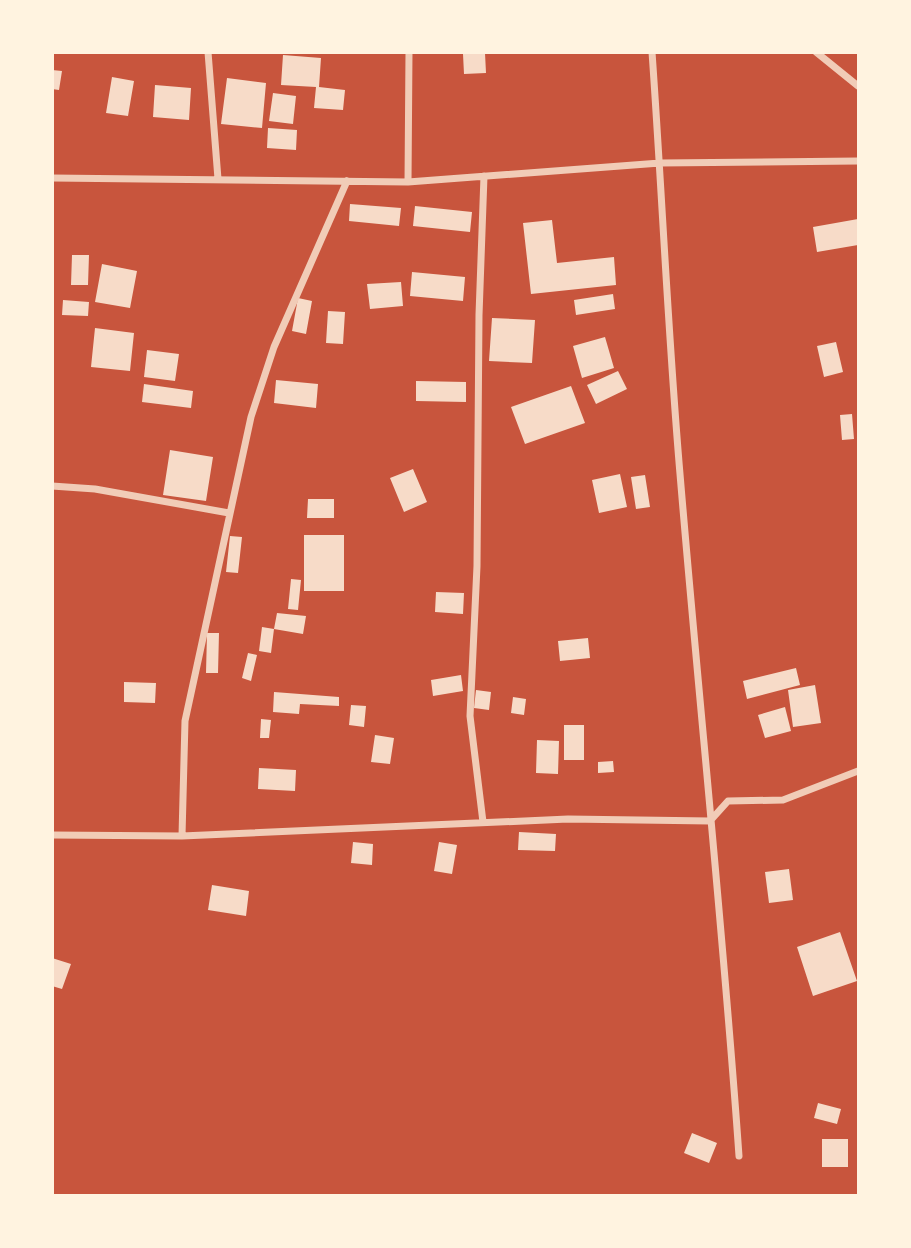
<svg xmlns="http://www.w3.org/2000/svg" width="911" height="1248" font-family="Overpass,sans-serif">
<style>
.building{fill:#f7dbc8}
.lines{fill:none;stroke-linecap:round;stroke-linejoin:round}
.minor{stroke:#f1ccb7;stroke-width:7}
</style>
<rect width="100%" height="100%" fill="#c8553d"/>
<path class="building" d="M 485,53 L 486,73 L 464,74 L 463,54 Z
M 283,55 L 321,58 L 319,87 L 345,90 L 343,110 L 314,108 L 316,87 L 281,85 Z
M 52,70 L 62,71 L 59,90 L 52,89 Z
M 112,77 L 134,81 L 128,116 L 106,113 Z
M 227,78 L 266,83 L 262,128 L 221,124 Z
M 155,85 L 191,88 L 189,120 L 153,117 Z
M 273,93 L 296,96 L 293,124 L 269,121 Z
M 268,128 L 297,130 L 296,150 L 267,148 Z
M 350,204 L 401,208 L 399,226 L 349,221 Z
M 415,206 L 472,212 L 470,232 L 413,226 Z
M 858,219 L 858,245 L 817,252 L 813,227 Z
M 552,220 L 557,263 L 614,257 L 616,285 L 531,294 L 523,223 Z
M 72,255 L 89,255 L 88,285 L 71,285 Z
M 102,264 L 137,271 L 130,308 L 95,302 Z
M 412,272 L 465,277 L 463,301 L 410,296 Z
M 401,282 L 403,306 L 370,309 L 367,284 Z
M 613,294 L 615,309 L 576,315 L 574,300 Z
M 298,298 L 312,301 L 306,334 L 292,331 Z
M 63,300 L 89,302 L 88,316 L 62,315 Z
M 328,311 L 345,312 L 343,344 L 326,343 Z
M 492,318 L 535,320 L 532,363 L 489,361 Z
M 95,328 L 134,333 L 130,371 L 91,367 Z
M 605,337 L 614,368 L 582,378 L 573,346 Z
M 836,342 L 843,372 L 824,377 L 817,346 Z
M 147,350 L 179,354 L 175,381 L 144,377 Z
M 618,371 L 627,389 L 596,404 L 587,385 Z
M 276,380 L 318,384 L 316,408 L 274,403 Z
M 416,381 L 466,382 L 466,402 L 416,401 Z
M 144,384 L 193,391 L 191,408 L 142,402 Z
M 571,386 L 585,423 L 525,444 L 511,407 Z
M 852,414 L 854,439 L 842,440 L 840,415 Z
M 170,450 L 213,457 L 206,501 L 163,495 Z
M 413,469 L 427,502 L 404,512 L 390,478 Z
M 620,474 L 627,507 L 599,513 L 592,480 Z
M 645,475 L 650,507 L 636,509 L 631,477 Z
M 308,499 L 334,499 L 334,518 L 307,518 Z
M 304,535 L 344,535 L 344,591 L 304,591 Z
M 230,536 L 242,537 L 238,573 L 226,572 Z
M 291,579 L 301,580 L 298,610 L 288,609 Z
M 436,592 L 464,593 L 463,614 L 435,612 Z
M 277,613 L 306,616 L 303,634 L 274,629 Z
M 262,627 L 274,629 L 271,653 L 259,651 Z
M 207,633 L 219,633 L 218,673 L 206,673 Z
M 588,638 L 590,658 L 560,661 L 558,641 Z
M 248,653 L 257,655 L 251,681 L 242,678 Z
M 796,668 L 800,685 L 747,699 L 743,681 Z
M 461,675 L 463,691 L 433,696 L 431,680 Z
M 124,682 L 156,683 L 155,703 L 124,702 Z
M 815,685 L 821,723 L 793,727 L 788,690 Z
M 476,690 L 491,692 L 489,710 L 474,708 Z
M 274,692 L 339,697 L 339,706 L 300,704 L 299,714 L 273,712 Z
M 513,697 L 526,699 L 524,715 L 511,713 Z
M 351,705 L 366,706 L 364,727 L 349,725 Z
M 785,707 L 791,731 L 765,738 L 758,715 Z
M 261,719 L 271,720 L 269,738 L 260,738 Z
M 564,725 L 584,725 L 584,760 L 564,760 Z
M 375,735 L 394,738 L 390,764 L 371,762 Z
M 537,740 L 559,741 L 558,774 L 536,773 Z
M 613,761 L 614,772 L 598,773 L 598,762 Z
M 259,768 L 296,770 L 295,791 L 258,789 Z
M 519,832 L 556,834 L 555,851 L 518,850 Z
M 353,842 L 373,844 L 372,865 L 351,863 Z
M 439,842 L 457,845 L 452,874 L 434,871 Z
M 789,869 L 793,900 L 769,903 L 765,872 Z
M 212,885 L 249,891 L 246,916 L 208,910 Z
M 840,932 L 857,981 L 813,996 L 797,947 Z
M 52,958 L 71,964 L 62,989 L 52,986 Z
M 818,1103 L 841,1109 L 837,1124 L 814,1118 Z
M 692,1133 L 717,1143 L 709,1163 L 684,1153 Z
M 822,1139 L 848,1139 L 848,1167 L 822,1167 Z"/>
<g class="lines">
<path class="minor" d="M 208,52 L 218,179
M 652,52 C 662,193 668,334 680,474 C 699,702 723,928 739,1156
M 816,52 L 858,86
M 52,178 L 408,182 L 660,163 L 858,161
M 408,182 L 409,52
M 52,486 L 95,489 L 229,513
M 710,821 L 728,801 L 783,800 L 858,771
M 483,822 L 470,716 L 477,566 L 479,315 L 484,176
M 52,835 L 182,836 L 568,819 L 710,821
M 182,836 L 185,721 L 251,417 L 274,347 L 347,181"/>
</g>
<rect width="911" height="1248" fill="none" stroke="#fff3e0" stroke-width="108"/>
</svg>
